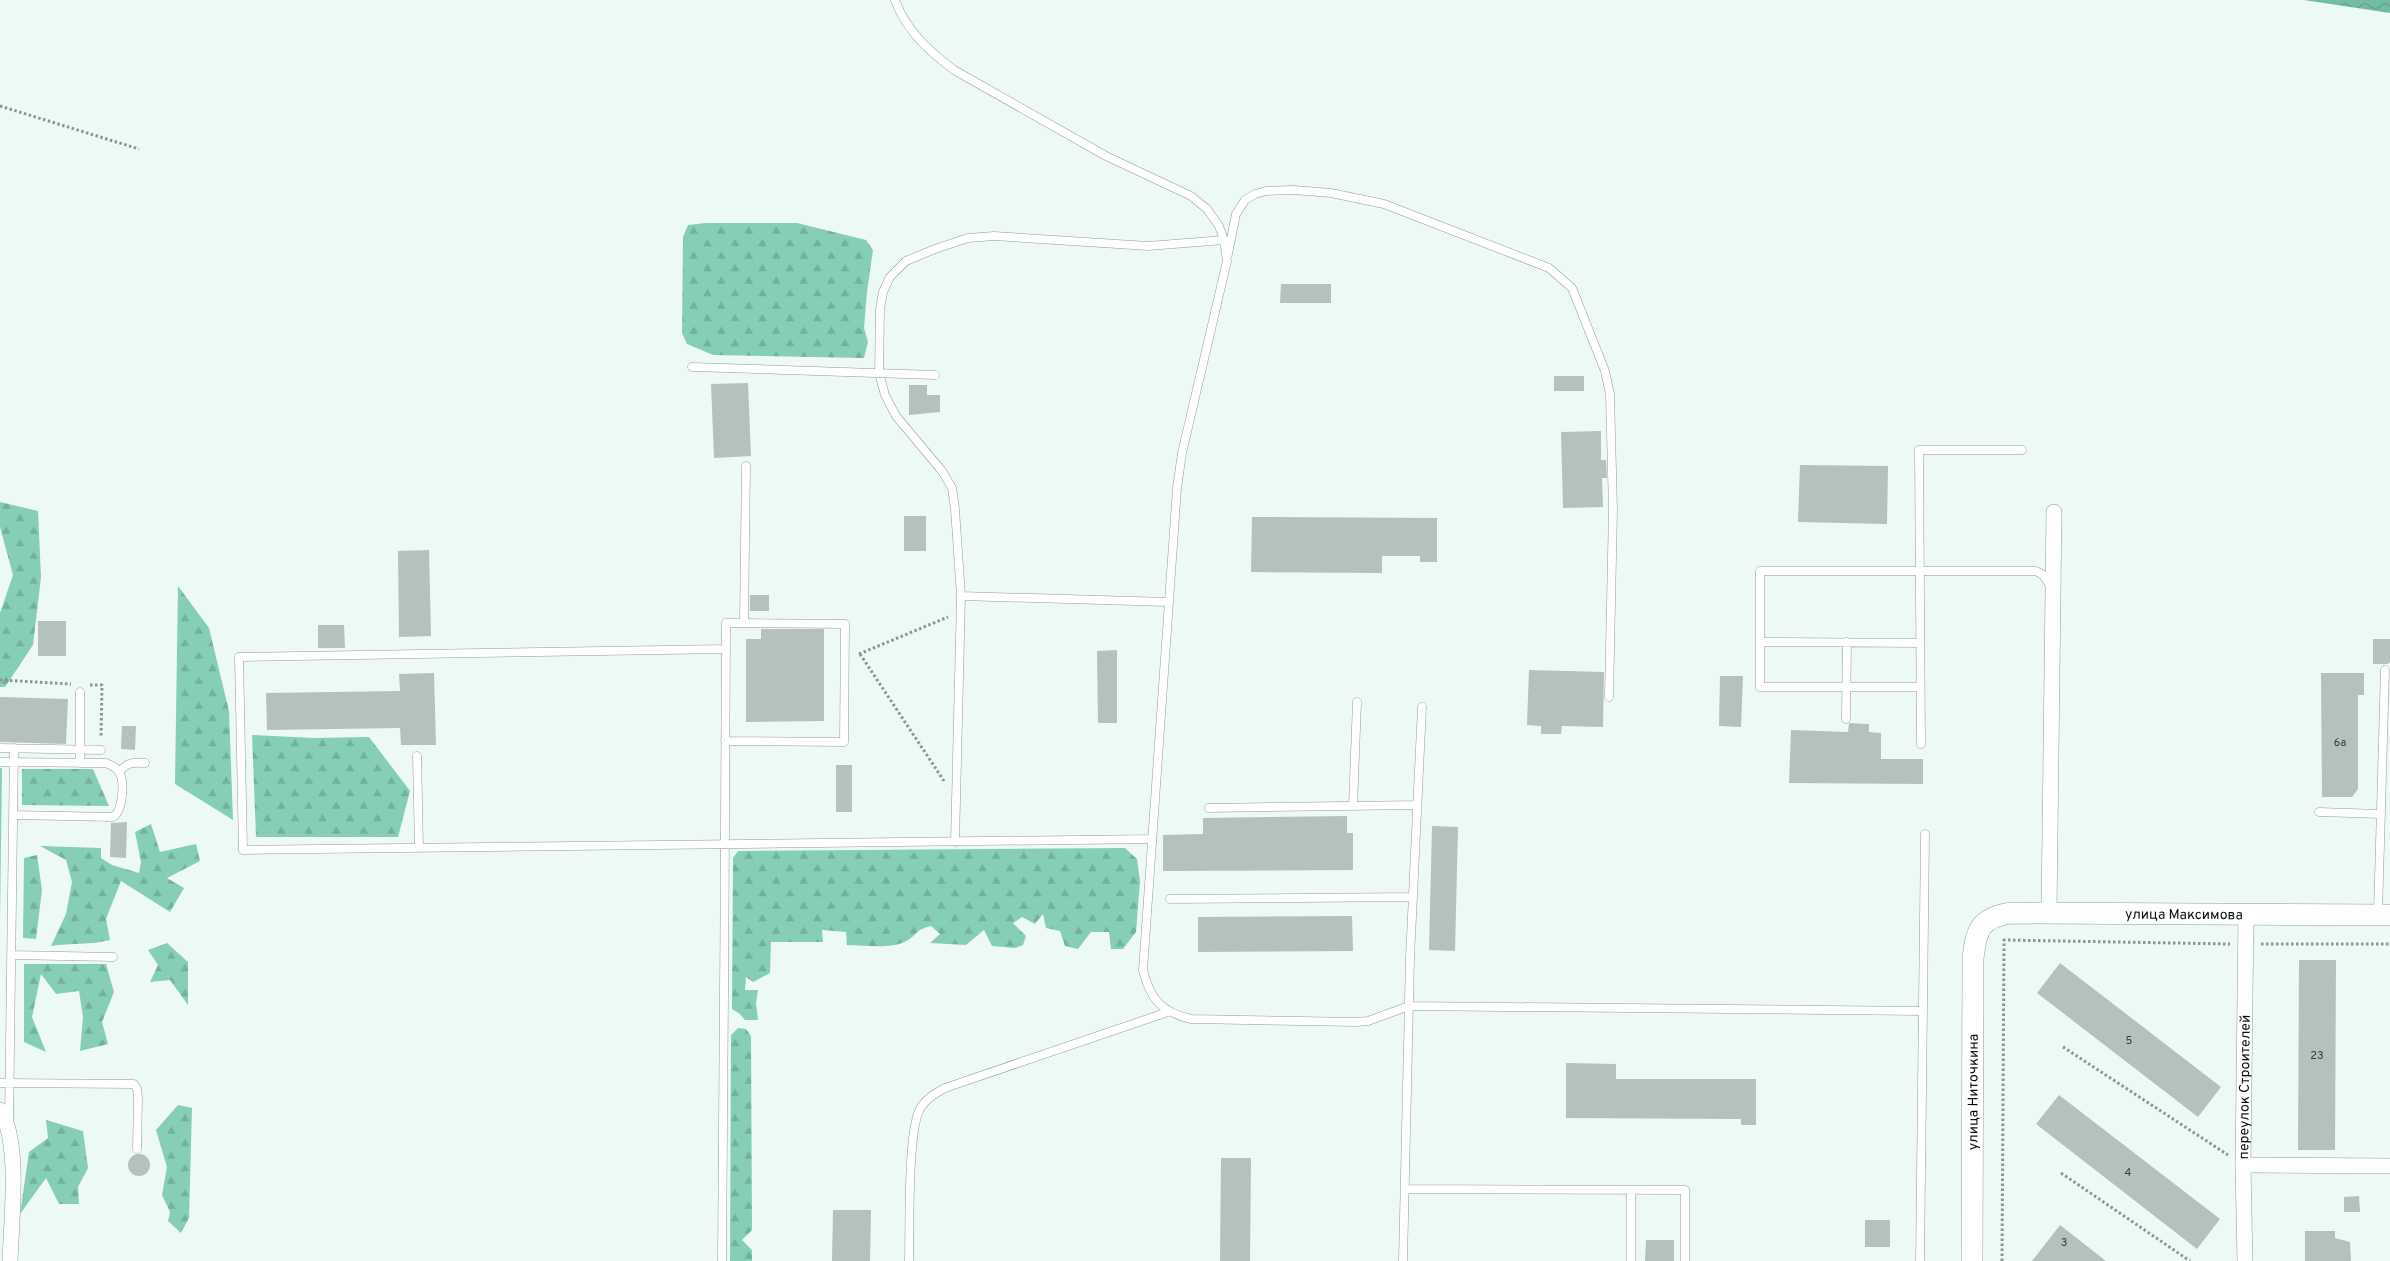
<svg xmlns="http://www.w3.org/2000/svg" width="2390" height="1261" font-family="Overpass,sans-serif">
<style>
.forest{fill:url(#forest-firs)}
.water{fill:url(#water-waves)}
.building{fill:#b5c1bb}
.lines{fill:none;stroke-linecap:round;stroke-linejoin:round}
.lane-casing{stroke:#919c97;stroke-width:9}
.street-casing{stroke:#919c97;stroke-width:16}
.secondary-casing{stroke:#919c97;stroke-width:22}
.path{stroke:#8c9591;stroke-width:3;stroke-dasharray:2.5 2.5;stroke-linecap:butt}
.lane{stroke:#fff;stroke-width:8}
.street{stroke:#fff;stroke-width:15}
.secondary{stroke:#fff;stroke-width:21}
.labels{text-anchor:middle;stroke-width:4;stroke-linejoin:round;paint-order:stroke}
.number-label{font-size:11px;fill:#363c38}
.street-label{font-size:14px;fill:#0b0f0d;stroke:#fff}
</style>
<defs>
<pattern id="forest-firs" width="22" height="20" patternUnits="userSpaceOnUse" patternTransform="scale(1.25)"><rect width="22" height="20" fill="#86cfb4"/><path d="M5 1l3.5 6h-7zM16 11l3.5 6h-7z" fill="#72b19a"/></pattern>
<pattern id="water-waves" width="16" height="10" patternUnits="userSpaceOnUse" patternTransform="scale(1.25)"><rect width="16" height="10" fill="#73bca1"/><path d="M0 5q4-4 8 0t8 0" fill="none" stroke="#62a089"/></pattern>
</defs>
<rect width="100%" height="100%" fill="#edf9f4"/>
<path class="forest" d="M 705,223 L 797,223 L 866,240 L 873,250 L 867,292 L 864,328 L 868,342 L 864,358 L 713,355 L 687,344 L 682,333 L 683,237 L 688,225 Z
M 0,502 L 38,511 L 41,577 L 33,645 L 5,687 L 0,687 L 0,613 L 13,575 L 0,527 Z
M 178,586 L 209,628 L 229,711 L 233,820 L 175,784 Z
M 252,735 L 314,738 L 369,737 L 410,791 L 398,837 L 256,837 Z
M 0,768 L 2,768 L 0,922 Z
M 22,769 L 93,769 L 109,806 L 22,805 Z
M 151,824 L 160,852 L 196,844 L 200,861 L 167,878 L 184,888 L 170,912 L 121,881 L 106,919 L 110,940 C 91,945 71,943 51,946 L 66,914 L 72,882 L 66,860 L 40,846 L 101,848 L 101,858 L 112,865 L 139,873 L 141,862 L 135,832 Z
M 1125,848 L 1137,859 L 1140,881 L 1136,932 L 1123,949 L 1111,949 L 1109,932 L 1091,932 L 1078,949 L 1065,946 L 1060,931 L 1046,928 L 1043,914 L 1035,924 L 1022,917 L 1013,923 L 1026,936 L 1023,945 L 1015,948 L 992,946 L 984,930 L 966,945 L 930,943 L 940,934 L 931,926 C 915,930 919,933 908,940 C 893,950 865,945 847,945 L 846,932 L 822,930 L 823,942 L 771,942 L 770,973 L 753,982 L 746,977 L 745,990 L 758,990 L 756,1003 L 758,1020 L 745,1020 L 740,1014 L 732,1009 L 733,858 L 738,851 Z
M 37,855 L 42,890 L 36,939 L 23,938 L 24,858 Z
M 167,943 L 188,962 L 188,1005 L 170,980 L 150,982 L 158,965 L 148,950 Z
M 24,964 L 106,964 L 114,992 L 102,1022 L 108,1044 L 80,1051 L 83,1017 L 79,991 L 56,994 L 41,974 L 32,1017 L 46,1052 L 24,1042 Z
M 738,1028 L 746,1029 L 751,1036 L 752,1230 L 742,1240 L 752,1250 L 752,1261 L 730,1261 L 731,1035 Z
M 178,1105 L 192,1108 L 189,1218 L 181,1233 L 168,1221 L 170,1212 L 162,1195 L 167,1167 L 156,1130 Z
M 46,1120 L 83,1131 L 88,1168 L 78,1187 L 79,1204 L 59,1204 L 46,1178 L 20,1214 L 29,1152 L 48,1138 Z"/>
<path class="water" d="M 2304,0 L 2390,0 L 2390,13 Z"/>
<path class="building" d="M 1281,284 L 1331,284 L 1331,303 L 1280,303 Z
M 1554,376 L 1584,376 L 1584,391 L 1554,391 Z
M 748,383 L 751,456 L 714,458 L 711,384 Z
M 909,385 L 927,385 L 927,395 L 940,395 L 940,412 L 909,415 Z
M 1601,431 L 1601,460 L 1606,460 L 1607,478 L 1602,478 L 1603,507 L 1563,508 L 1561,432 Z
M 1800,465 L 1888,466 L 1887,524 L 1798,522 Z
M 904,516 L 926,516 L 926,551 L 904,551 Z
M 1252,517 L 1437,518 L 1437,562 L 1420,562 L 1420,556 L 1382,556 L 1382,573 L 1251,572 Z
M 429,550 L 431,636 L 399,637 L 398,551 Z
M 750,595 L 769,595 L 769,611 L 750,611 Z
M 38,621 L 66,621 L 66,656 L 38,656 Z
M 318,625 L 344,625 L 345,648 L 318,648 Z
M 761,629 L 824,629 L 824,721 L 746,722 L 746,639 L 761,639 Z
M 2373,639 L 2390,639 L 2390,662 L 2388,664 L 2373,664 Z
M 1117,650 L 1117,723 L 1098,723 L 1097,651 Z
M 1529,670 L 1604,672 L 1603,727 L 1562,726 L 1561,734 L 1541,734 L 1541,726 L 1527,725 Z
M 434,673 L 436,745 L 401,745 L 400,728 L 267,730 L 266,693 L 400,691 L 399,674 Z
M 2321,673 L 2364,673 L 2364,695 L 2358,695 L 2358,789 L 2352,797 L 2322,797 Z
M 1720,676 L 1743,676 L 1741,727 L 1719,726 Z
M 0,697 L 68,699 L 66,744 L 0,742 Z
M 1849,723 L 1869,724 L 1869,732 L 1881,733 L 1881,759 L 1923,759 L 1923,784 L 1789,783 L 1791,730 L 1848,732 Z
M 122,726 L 136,726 L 135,750 L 121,749 Z
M 836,765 L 852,765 L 852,812 L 836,812 Z
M 1347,816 L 1347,833 L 1353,833 L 1353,870 L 1163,871 L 1163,835 L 1203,834 L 1203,818 Z
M 127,822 L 126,858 L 110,857 L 111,823 Z
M 1432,826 L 1458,827 L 1455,951 L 1429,950 Z
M 1352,916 L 1353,951 L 1198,952 L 1198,917 Z
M 2299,960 L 2336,960 L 2335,1150 L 2298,1150 Z
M 2060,963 L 2221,1087 L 2198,1117 L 2037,993 Z
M 1566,1063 L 1616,1064 L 1616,1079 L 1756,1079 L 1756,1125 L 1741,1125 L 1741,1119 L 1566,1118 Z
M 2059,1095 L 2220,1219 L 2197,1249 L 2036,1124 Z
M128 1165a11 11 0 1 1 22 0a11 11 0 1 1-22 0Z
M 1221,1158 L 1251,1158 L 1250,1261 L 1220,1261 Z
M 2359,1196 L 2360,1212 L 2344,1212 L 2344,1197 Z
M 833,1210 L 871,1210 L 870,1261 L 832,1261 Z
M 1865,1220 L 1890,1220 L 1890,1247 L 1865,1247 Z
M 2060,1225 L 2106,1261 L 2032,1261 Z
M 2305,1231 L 2335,1231 L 2335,1238 L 2350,1242 L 2351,1261 L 2305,1261 Z
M 1646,1240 L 1674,1240 L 1674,1261 L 1645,1261 Z"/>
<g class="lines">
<g class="lane-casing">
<path id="lane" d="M 895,0 C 907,32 928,50 954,70 L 1106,156 L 1191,196 L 1207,209 L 1219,226 L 1224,240 L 1227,261 L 1182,453 L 1177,488 L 1143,970 C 1150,999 1161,1012 1191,1019 L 1357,1022 L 1368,1021 L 1409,1006 L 1923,1011
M 1228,254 L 1236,214 L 1245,200 L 1255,194 L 1266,191 L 1294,190 L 1331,193 L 1384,204 L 1549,268 L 1572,288 L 1605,371 L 1610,394 L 1613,510 L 1609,697
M 692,367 L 935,375
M 961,596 L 1168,602
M 744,623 L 746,466
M 1760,642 L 1920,643
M 726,649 L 239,657 L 243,850 L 1152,839
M 1920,687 L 1760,687 L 1760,571 L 2036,571 L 2043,575 L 2051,587
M 1846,719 L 1847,642
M 1921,744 L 1919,450 L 2022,450
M 0,748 L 101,750
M 417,756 L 419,848
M 0,762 L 106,763 C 111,765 116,767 119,772 C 125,781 123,811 113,817 L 14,815
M 80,763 L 80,692
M 119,772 C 128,762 133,762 145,763
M 1353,806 L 1357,702
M 1209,808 L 1417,805
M 2319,812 L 2381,814
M 955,842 L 961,596 L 955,509 L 952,488 L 942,471 L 896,416 L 885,395 L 879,373 L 880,309 L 883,292 L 890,277 L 906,261 L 935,249 L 968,238 L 994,236 L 1148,246 L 1224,240
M 1170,899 L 1413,897
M 2378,913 L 2385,670
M 12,955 L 113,957
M 0,1083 L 134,1084 L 137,1089 L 138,1097 L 137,1149
M 9,1121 L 14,748
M 1405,1189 L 1685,1190 L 1685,1261
M 722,1261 C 723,1048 726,836 726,623 L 845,624 L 844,742 L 725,741
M 909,1261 C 910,1231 907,1128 921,1107 C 927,1098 936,1093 945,1088 L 1168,1012
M 1403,1261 L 1410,958 L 1422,707
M 1631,1261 L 1631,1190
M 1920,1261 L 1925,834"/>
</g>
<g class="street-casing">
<g id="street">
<path d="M 2049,913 L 2054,512"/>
<path d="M 0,1110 C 21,1141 11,1223 10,1261"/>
<path d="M 2243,1165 L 2390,1166"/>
<path id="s1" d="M 2245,1261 L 2243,1165 L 2246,914"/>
</g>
</g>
<g class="secondary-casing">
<g id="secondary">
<path id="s2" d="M 1972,1261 L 1973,959 C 1976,930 1980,918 2010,913 L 2390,915"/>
</g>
</g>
<path class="path" d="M 0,106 L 139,149
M 859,654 L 948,617
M 860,654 L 944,781
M 0,680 L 71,684
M 90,685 L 102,685 L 101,737
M 2261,944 L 2390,944
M 2063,1047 L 2228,1155
M 2061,1173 L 2190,1261
M 2002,1261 L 2004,940 L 2230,944"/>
<use href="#lane" class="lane"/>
<use href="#street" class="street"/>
<use href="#secondary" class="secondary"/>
</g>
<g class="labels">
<g class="number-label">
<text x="2340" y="746">6а</text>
<text x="2129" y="1044">5</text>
<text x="2317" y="1059">23</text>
<text x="2128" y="1176">4</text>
<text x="2064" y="1246">3</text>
</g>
<g class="street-label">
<text dy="5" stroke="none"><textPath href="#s2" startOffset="542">улица Максимова</textPath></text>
<text dy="5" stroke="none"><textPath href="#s1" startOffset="174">переулок Строителей</textPath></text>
<text dy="5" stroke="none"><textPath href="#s2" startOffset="169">улица Ниточкина</textPath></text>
</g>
</g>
</svg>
